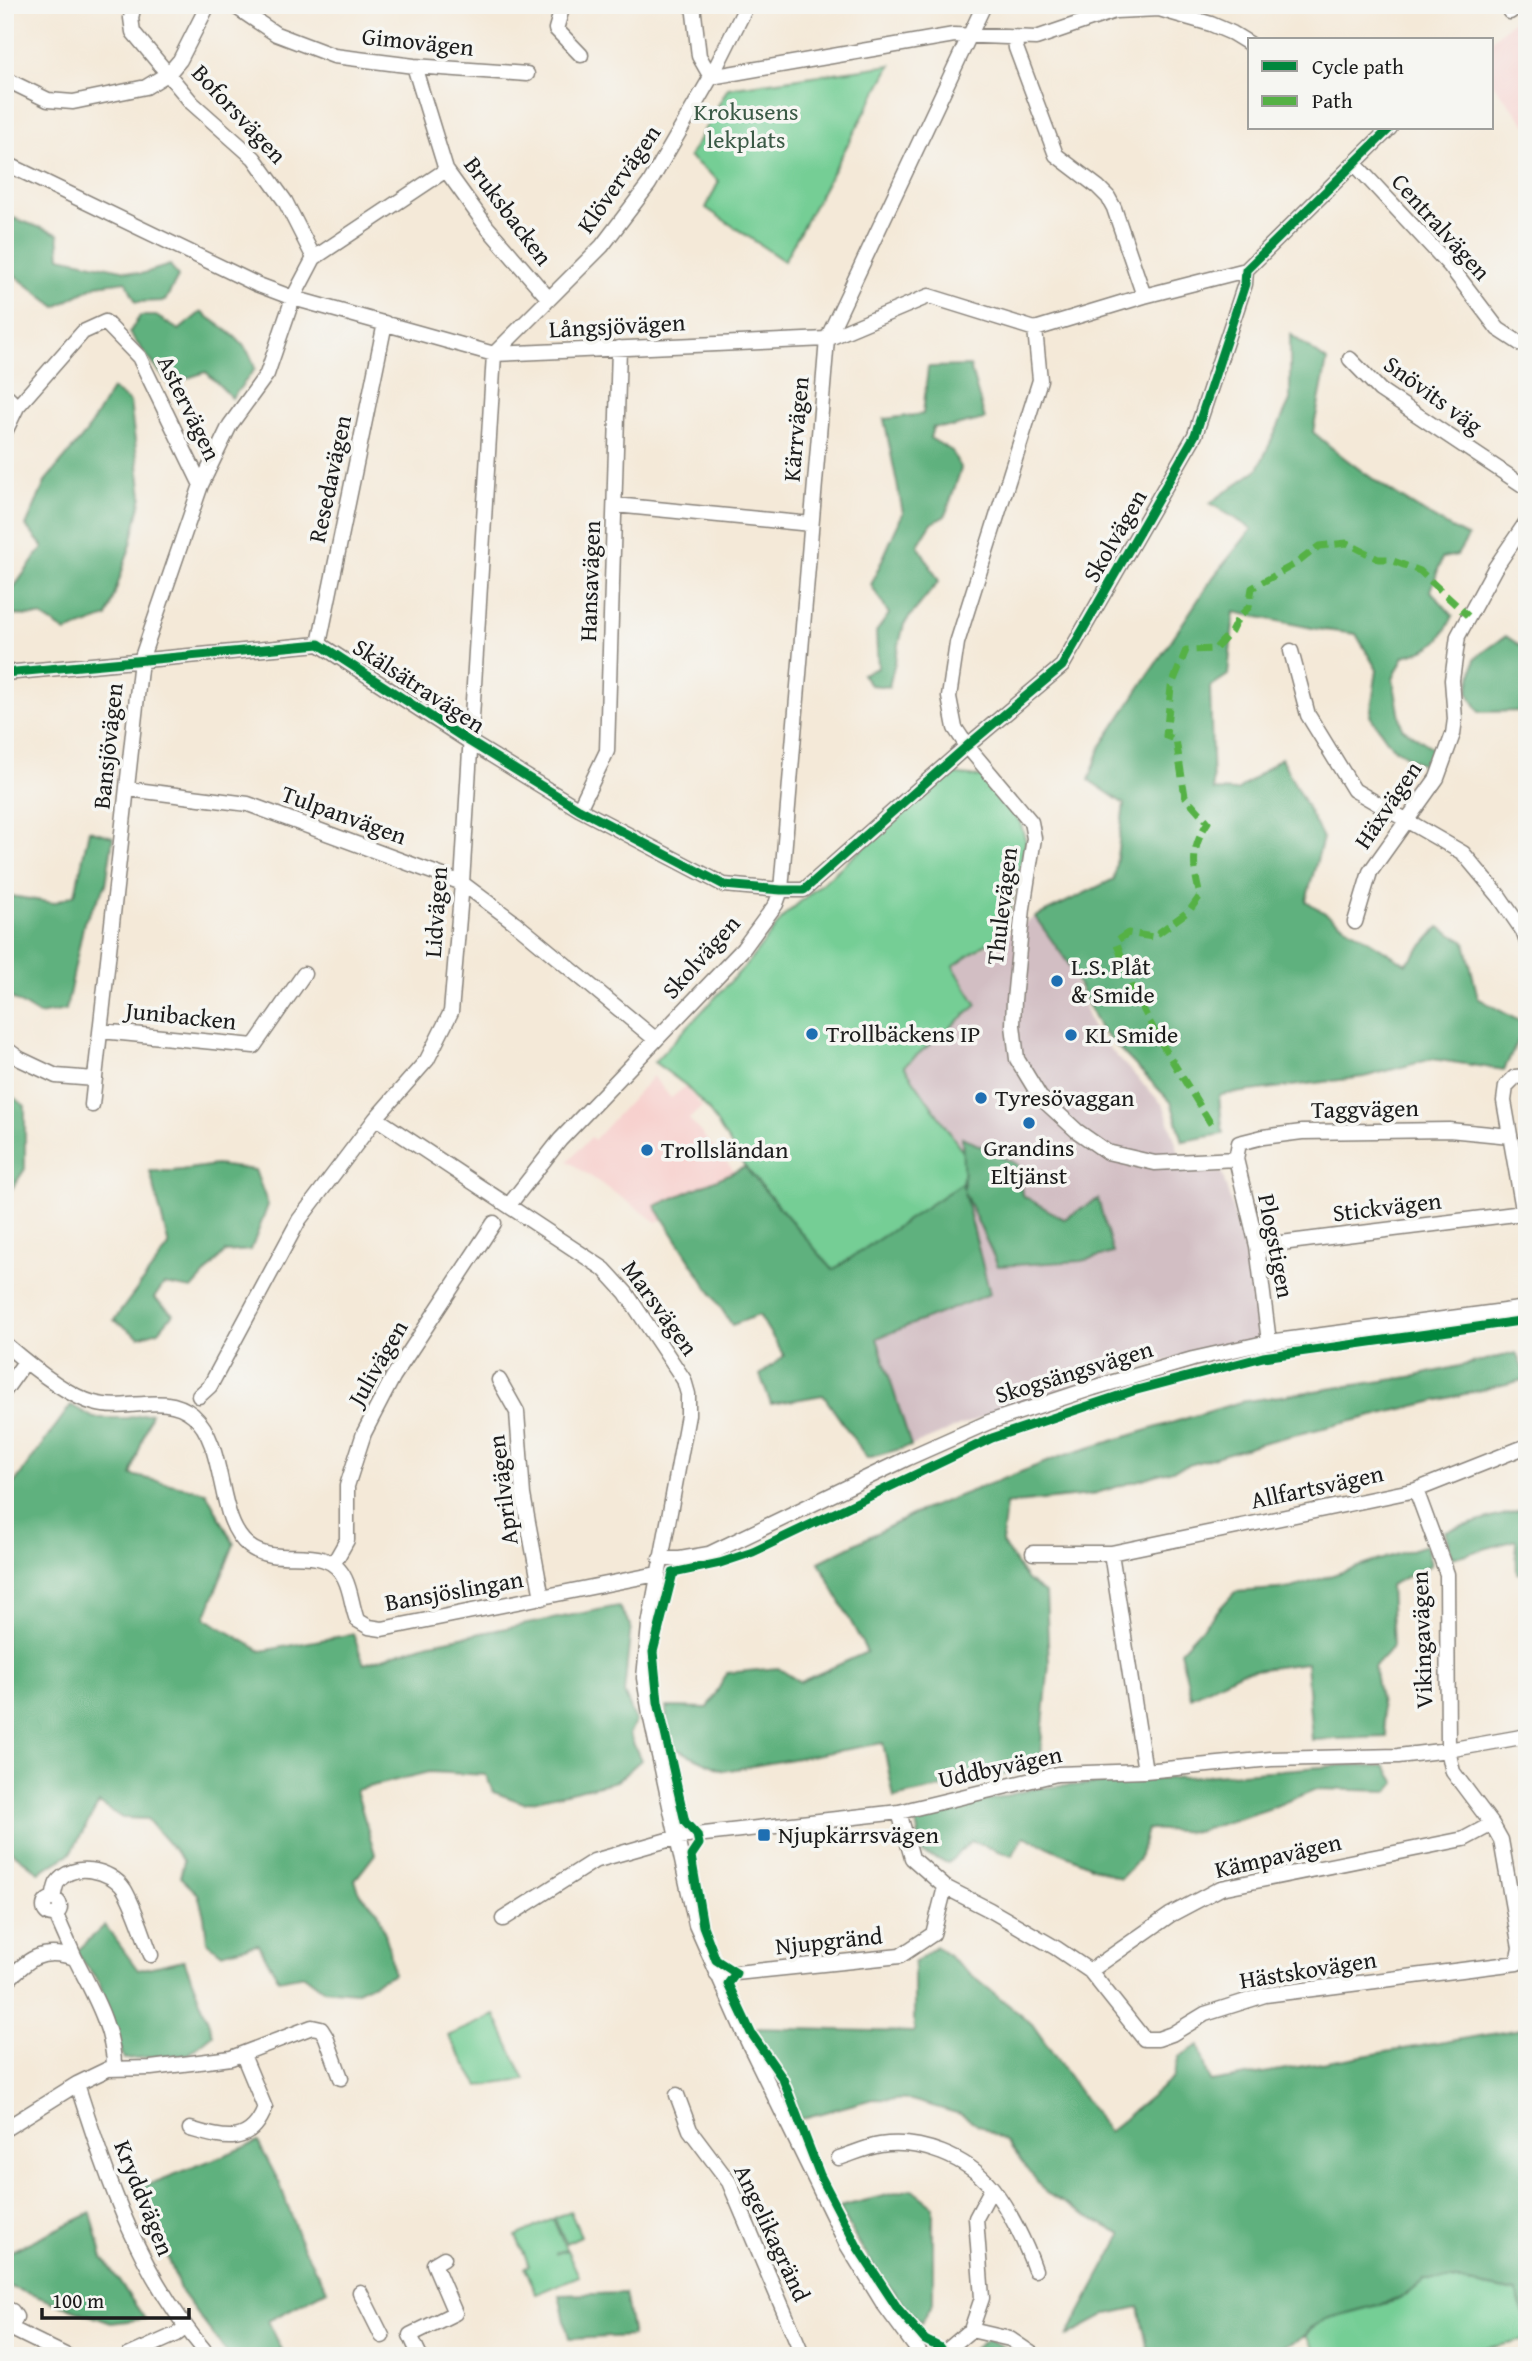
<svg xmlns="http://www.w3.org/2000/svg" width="1532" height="2361" font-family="'Gentium Book Plus',serif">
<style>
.built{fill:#f7d0cd}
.industrial{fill:#d2bec3}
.green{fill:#74ce95;stroke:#487558;stroke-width:2}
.forest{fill:#5fb17e;stroke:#3e664d;stroke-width:2}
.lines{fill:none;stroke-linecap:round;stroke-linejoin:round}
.minor-casing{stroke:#88827a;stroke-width:17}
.minor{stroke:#fff;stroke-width:14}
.quiet{stroke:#55b145;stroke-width:7;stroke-dasharray:14 7;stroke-linecap:butt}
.cycleway-casing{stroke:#f6f6f2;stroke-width:13}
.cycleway{stroke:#00873e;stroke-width:9}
.poi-dot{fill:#1f6fb2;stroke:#f6f6f2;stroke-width:2.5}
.labels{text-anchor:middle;stroke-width:7;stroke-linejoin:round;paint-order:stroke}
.street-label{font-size:24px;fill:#1c1c1c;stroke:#f6f6f2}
.park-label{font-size:24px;fill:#3b5a46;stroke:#f6f6f2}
.poi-label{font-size:24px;fill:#1c1c1c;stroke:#f6f6f2;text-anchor:start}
</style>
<rect width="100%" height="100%" fill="#f6f6f2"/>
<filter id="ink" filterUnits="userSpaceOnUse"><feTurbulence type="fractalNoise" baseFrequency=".0143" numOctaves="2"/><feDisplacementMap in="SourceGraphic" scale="14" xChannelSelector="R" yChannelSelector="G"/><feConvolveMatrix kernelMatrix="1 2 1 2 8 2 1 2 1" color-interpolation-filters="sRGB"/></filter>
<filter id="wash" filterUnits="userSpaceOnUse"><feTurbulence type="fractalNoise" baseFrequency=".00686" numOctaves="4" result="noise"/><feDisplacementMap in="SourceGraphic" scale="28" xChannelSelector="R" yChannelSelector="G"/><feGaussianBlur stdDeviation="1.57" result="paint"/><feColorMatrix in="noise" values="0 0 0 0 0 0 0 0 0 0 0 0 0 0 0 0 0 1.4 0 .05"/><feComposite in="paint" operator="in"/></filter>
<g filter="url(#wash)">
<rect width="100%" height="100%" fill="#f4e9d8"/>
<path class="built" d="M 1527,7 L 1527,126 L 1492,83 L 1492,40 Z
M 653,1076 L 671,1098 L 685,1087 L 702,1107 L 689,1119 L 736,1173 L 706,1202 L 657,1222 L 568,1161 L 591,1137 L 594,1140 Z"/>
<path class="industrial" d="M 1035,917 L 1068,963 L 1094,1032 L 1164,1106 L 1185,1172 L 1222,1173 L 1244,1247 L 1259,1340 L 1123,1371 L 964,1424 L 911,1446 L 877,1338 L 990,1294 L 962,1183 L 966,1156 L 904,1066 L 977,1005 L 952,966 Z"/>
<path class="green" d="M 891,65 L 784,261 L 706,208 L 719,181 L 689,157 L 728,88 Z
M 950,774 L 989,778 L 1020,822 L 1026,842 L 1005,931 L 953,966 L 977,1005 L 904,1066 L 966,1156 L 962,1183 L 833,1270 L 745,1167 L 707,1108 L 684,1084 L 654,1062 L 747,964 L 786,914 Z
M 495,2015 L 525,2080 L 479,2086 L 448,2036 Z
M 570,2211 L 581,2236 L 566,2243 L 554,2218 Z
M 553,2219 L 566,2249 L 555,2254 L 567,2250 L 579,2276 L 536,2294 L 525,2267 L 529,2265 L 516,2236 Z
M 1424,2280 L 1452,2280 L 1516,2292 L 1527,2324 L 1527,2340 L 1447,2356 L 1319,2356 L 1306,2336 C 1317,2310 1373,2310 1397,2300 C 1407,2296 1416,2286 1424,2280 Z"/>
<path class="forest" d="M 5,215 L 58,234 L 60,257 L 141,274 L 170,265 L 178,277 L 165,301 L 136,302 L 126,281 L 97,285 L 56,307 L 5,268 Z
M 201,312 C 223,328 249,341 255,369 L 232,398 L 206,372 L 169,384 L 129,333 L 140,316 L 156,316 L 179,330 Z
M 1290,334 L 1327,361 L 1313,432 C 1360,473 1413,508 1468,537 L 1457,555 L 1442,558 L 1431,591 L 1453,616 C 1438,645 1436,647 1404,656 L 1393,679 L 1402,728 L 1436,750 L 1424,766 L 1392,747 L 1370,716 L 1377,670 L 1356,634 L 1317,629 L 1234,612 L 1228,675 L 1210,687 L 1213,790 L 1237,791 L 1281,758 L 1323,838 L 1306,901 L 1406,964 L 1439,927 L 1465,942 L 1478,998 L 1526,1025 L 1504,1070 L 1432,1059 L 1364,1077 L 1219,1095 L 1223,1134 L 1183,1141 L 1171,1102 L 1100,1029 L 1068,963 L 1035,917 L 1114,879 L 1124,804 L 1089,780 L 1101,746 L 1214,576 L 1252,529 L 1210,503 L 1258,469 L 1290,401 Z
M 970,366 L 985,419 L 951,427 L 933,427 L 930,438 L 952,451 L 961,469 L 945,516 L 931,524 L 918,545 L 939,581 L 904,624 L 889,687 L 870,685 L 862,674 L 878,668 L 876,632 L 889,614 L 871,585 L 903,513 L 884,419 L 923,414 L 928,367 Z
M 112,389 L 130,402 L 142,496 L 131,544 L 107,617 L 66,632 L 41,616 L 5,615 L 5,589 L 14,587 L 43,547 L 26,526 L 46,480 L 86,433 Z
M 1506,636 L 1527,650 L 1527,711 L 1479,712 L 1468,692 L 1475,658 Z
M 89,830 L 113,837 L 106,885 L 84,922 L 66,1010 L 39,1015 L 5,994 L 5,895 L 54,903 L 75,894 Z
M 5,1090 L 25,1106 L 25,1169 L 5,1199 Z
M 962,1137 L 1018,1165 L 1022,1195 L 1064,1219 L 1098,1199 L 1113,1253 L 1081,1261 L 998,1266 L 964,1192 L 990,1294 L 877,1338 L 911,1446 L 867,1458 L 823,1395 L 771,1404 L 760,1375 L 784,1356 L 759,1315 L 732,1325 L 655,1206 L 745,1167 L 833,1270 L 962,1183 L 964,1190 Z
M 216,1165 L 255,1170 L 268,1205 L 251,1250 L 225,1252 L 192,1289 L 164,1284 L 154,1298 L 173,1314 L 159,1331 L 139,1337 L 114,1320 L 169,1246 L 150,1171 L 173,1171 Z
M 1516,1353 L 1527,1379 L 1265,1442 L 1090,1495 L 1006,1504 L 1002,1543 L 1027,1580 L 1046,1594 L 1049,1664 L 1039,1766 L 894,1798 L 883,1743 L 724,1771 L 668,1745 L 666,1707 L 708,1708 L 727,1673 L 778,1668 L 800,1682 L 867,1652 L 819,1562 L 920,1511 L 1059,1457 L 1240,1402 L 1416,1376 Z
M 71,1405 L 94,1418 L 127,1418 L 151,1413 L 131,1475 L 206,1492 L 234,1544 L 205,1618 L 261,1651 L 353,1634 L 364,1664 L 426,1644 L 618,1606 L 631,1625 L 624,1693 L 636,1721 L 629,1734 L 641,1760 L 617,1781 L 524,1803 L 493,1792 L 486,1775 L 429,1772 L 356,1790 L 375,1854 L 355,1880 L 361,1895 L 378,1911 L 390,1950 L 393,1974 L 355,1992 L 323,1989 L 304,1975 L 279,1980 L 258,1944 L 221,1953 L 207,1942 L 204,1916 L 198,1894 L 180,1877 L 184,1861 L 147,1819 L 122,1818 L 99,1803 L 71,1853 L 39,1872 L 5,1846 L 5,1496 Z
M 1527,1508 L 1527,1574 L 1517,1573 L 1516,1540 L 1452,1558 L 1445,1531 Z
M 1426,1545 L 1431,1565 L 1390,1585 L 1393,1646 L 1374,1667 L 1387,1737 L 1312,1740 L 1306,1663 L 1241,1672 L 1191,1697 L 1180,1651 L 1235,1592 L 1292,1588 Z
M 1348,1765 L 1385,1766 L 1396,1783 L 1389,1791 L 1316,1789 L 1269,1809 L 1196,1832 L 1147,1829 L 1139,1859 L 1120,1879 L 1024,1836 L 1012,1856 L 972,1841 L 948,1863 L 922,1853 L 915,1818 L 1037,1788 Z
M 105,1925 L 138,1970 L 184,1960 L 213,2034 L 188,2054 L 124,2059 L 99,1982 L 76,1952 Z
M 936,1946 L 1032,2024 L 1108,2132 L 1173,2078 L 1179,2057 L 1199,2045 L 1210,2082 L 1527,2028 L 1527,2324 L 1516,2292 L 1452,2280 L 1424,2280 L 1399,2299 L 1326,2319 L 1310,2328 L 1306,2336 L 1265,2356 L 1149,2356 L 1139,2307 L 1108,2314 L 1067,2336 L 1122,2235 L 1046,2193 L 1007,2142 L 960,2114 L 911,2100 L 873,2099 L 799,2119 L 755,2028 L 914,2032 L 914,1963 Z
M 258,2142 L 280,2184 L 302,2246 L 327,2290 L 268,2321 L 285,2356 L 229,2356 L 181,2292 L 142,2187 Z
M 911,2189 L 933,2206 L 933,2303 L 921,2323 C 887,2289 861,2250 839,2207 Z
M 91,2213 L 103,2258 L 145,2319 L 111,2323 L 5,2285 L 5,2254 Z
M 625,2293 L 633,2336 L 569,2339 L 559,2295 Z
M 988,2339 L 1006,2348 L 1006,2356 L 965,2356 Z"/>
</g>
<g filter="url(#ink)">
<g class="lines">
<g class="minor-casing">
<path id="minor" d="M 134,5 L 131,18 L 133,32 L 192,103 L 254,158 L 285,201 L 314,258
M 233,5 L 276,34 L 334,56 L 414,66 L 527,74
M 563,5 L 556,29 L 581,55
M 693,5 L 699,56 L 711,77 L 954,35 L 1036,38 L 1115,11 L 1159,9 L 1211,24 L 1232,33 L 1250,44
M 1510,12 L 1518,5
M 1015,39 L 1016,48 L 1056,155 L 1098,187 L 1108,197 L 1114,208 L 1144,296
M 414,66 L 446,170 L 487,227 L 549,299
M 5,79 L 48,100 L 73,102 L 146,87 L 169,73 L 180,60 L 208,5
M 5,163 L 256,284 L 293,298 L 494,354 L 827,339 L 929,296 L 1035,329 L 1144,296 L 1246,270
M 1354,163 L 1450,266 L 1498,329 L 1527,348
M 1035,329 L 1040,380 L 957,643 L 949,697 L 955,728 L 967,746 L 1031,822 L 1034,838 L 1023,908 L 1014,1000 L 1013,1025 L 1017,1059 L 1040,1097 L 1077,1131 L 1107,1152 L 1155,1163 L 1236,1159
M 1350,359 L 1380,390 L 1527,488
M 5,395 L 17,407
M 5,432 L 17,407 L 83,332 L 105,322 L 139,357 L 201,485
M 615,505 L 811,524
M 319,644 L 385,323
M 1291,651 L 1308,715 L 1354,790 L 1463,853 L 1499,896 L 1523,931 L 1527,942
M 5,673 L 319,644 L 470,742 L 579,809 L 724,885 L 781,890 L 804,890 L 967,746 L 1062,666 L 1195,435 L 1245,284 L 1246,270 L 1390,128
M 128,789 L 248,804 L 462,883 L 514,922 L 655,1039
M 579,809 L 607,751 L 619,348
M 1355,922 L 1370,872 L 1437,778 L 1453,734 L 1455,719 L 1452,680 L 1458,636 L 1495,568 L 1527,521
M 101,1031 L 254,1046 L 304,974
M 5,1048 L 20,1059 L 56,1076 L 95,1079
M 1527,1076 L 1515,1077 L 1506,1086 L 1504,1101 L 1527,1232
M 92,1105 L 141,660 L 201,485 L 230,425 L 267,374 L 293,298 L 314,258 L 446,170
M 376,1118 L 604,1269 L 626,1293 L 684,1380 L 688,1394 L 688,1415 L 649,1625 L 644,1678 L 650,1714 L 696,1925 L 748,2042 L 846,2243 L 883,2303 L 922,2356
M 509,1205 L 560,1140 L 743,949 L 776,904 L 781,890 L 827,339 L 984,5
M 1257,1246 L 1523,1213
M 1269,1342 L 1257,1246 L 1236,1159 L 1239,1143 L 1263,1137 L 1302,1132 L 1449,1130 L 1510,1136
M 5,1344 C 27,1363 67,1396 94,1403 C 127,1413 164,1391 193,1415 C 228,1446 215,1520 249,1546 C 278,1569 327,1540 345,1579 C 351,1591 352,1607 357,1620 L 369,1627 L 382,1629 L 657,1574
M 499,1380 L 517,1412 L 523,1495 L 542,1598
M 5,1390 L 25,1362
M 199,1396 L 210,1386 L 299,1220 L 376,1118 L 427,1060 L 451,1012 L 462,883 L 494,354 L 602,246 L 649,184 L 711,77 L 747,5
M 1033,1553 L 1111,1553 L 1416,1490 L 1527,1446
M 1111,1553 L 1145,1771
M 660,1559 L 680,1559 L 709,1554 L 908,1458 L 989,1422 L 1093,1388 L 1193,1359 L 1269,1342 L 1527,1308
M 334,1563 L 347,1540 L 347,1486 L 364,1433 L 393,1377 L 494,1223
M 899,1812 L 912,1858 L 945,1887 L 990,1910 L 1056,1948 L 1090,1971 L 1144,2039 L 1158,2039 L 1172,2034 L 1205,2014 L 1265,1995 L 1517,1963 L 1520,1948 L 1501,1840 L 1492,1824 L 1453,1772 L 1448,1750 L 1447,1574 L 1416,1490
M44 1907a8 8 0 1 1 16 0a8 8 0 1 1-16 0Z
M 53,1899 C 54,1894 55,1887 57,1883 C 72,1861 111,1869 124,1889 C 135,1907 143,1935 151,1955
M 56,1915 L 75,1958
M 503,1919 L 594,1861 L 678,1837 L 899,1812 L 1057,1774 L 1145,1771 L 1271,1759 L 1398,1756 L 1448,1750 L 1527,1736
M 1090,1971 L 1170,1915 L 1221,1888 L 1464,1839 L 1492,1824
M 717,1975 L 900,1956 L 933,1934 L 945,1887
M 5,1983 C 28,1959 41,1947 75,1958 C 92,1992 115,2030 114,2069
M 77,2084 C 110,2186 138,2273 209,2356
M 677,2095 L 690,2130 L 729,2182 L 803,2356
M 5,2129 L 77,2084 L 108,2069 L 151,2068 L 231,2058 L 312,2027 L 321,2029 L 326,2037 L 341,2078
M 190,2129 C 222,2138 250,2148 265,2108 L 243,2055
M 839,2158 C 852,2154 867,2147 880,2145 C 920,2139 967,2157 992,2188 C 1009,2209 1026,2244 1035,2270
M 360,2292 L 382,2336
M 5,2308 L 12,2311 L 16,2317 L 13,2324 L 14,2330 L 67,2356
M 971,2330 L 982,2298 L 976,2218 L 992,2188
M 128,2356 L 177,2334 L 185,2328
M 420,2356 L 410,2335 L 455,2313 L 434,2264 L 444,2258
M 940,2356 L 971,2330 L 1010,2339 L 1035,2356"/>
</g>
<use href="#minor" class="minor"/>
<path class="quiet" d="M 1211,1124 L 1157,1036 L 1132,987 L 1116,941 L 1128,933 L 1153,937 L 1190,910 L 1200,896 C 1193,866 1190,849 1208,822 L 1185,796 L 1176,740 L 1166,736 L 1171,687 L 1186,650 L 1215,649 L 1231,632 L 1238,618 L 1249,607 L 1252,588 L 1297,563 L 1319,546 L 1347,543 L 1378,559 L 1388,559 L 1420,571 L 1468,616"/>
<g class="cycleway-casing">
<path id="cycleway" d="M 5,673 L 319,644 L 470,742 L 579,809 L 724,885 L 781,890 L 804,890 L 967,746 L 1062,666 L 1195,435 L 1245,284 L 1246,270 L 1390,128
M 946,2356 L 939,2347 L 925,2340 L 898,2309 L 858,2248 L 820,2175 L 783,2079 L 751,2033 L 728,1984 L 736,1973 L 716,1960 L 703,1926 L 691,1856 L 699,1844 L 697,1835 L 685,1822 L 658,1702 L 653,1652 L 673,1573 L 720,1563 L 753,1552 L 992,1438 L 1133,1391 L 1263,1357 L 1527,1320"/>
</g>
<use href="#cycleway" class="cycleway"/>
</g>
</g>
<g class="poi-dot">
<circle cx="1057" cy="981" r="7"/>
<circle cx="812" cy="1034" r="7"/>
<circle cx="1071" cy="1035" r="7"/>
<circle cx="981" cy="1098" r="7"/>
<circle cx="1029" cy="1123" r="7"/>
<circle cx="647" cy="1150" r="7"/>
<rect x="757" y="1828" width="14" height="14" rx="3.5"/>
</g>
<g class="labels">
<g class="street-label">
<text transform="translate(418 42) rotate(6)" y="8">Gimovägen</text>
<text transform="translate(239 114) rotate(47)" y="8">Boforsvägen</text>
<text transform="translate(619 179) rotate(-55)" y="8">Klövervägen</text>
<text transform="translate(508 211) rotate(53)" y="8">Bruksbacken</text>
<text transform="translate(1441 227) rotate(48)" y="8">Centralvägen</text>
<text transform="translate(617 326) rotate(-3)" y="8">Långsjövägen</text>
<text transform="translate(1433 395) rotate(36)" y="8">Snövits väg</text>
<text transform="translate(189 408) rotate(64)" y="8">Astervägen</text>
<text transform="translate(796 429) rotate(-85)" y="8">Kärrvägen</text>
<text transform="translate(330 479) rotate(-78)" y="8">Resedavägen</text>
<text transform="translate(1115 536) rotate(-60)" y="8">Skolvägen</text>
<text transform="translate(590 581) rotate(-88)" y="8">Hansavägen</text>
<text transform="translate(419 686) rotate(33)" y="8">Skälsätravägen</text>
<text transform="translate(108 746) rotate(-84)" y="8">Bansjövägen</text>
<text transform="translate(1388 805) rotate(-56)" y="8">Häxvägen</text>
<text transform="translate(344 815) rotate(20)" y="8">Tulpanvägen</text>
<text transform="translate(1002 906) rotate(-83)" y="8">Thulevägen</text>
<text transform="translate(436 912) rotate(-86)" y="8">Lidvägen</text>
<text transform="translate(701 957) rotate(-48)" y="8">Skolvägen</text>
<text transform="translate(181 1016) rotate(6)" y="8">Junibacken</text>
<text transform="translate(1365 1109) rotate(-1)" y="8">Taggvägen</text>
<text transform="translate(1387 1207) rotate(-7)" y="8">Stickvägen</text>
<text transform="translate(1276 1246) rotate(79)" y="8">Plogstigen</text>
<text transform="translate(660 1308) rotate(54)" y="8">Marsvägen</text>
<text transform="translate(378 1363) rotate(-60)" y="8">Julivägen</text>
<text transform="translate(1074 1372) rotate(-17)" y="8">Skogsängsvägen</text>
<text transform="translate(1317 1487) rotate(-12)" y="8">Allfartsvägen</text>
<text transform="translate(503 1490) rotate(-97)" y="8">Aprilvägen</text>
<text transform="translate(454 1591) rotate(-10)" y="8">Bansjöslingan</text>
<text transform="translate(1422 1640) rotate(-92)" y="8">Vikingavägen</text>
<text transform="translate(1000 1767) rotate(-12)" y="8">Uddbyvägen</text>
<text transform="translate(1278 1856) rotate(-13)" y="8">Kämpavägen</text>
<text transform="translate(829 1941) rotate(-6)" y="8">Njupgränd</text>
<text transform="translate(1308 1970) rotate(-9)" y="8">Hästskovägen</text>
<text transform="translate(144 2198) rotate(68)" y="8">Kryddvägen</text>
<text transform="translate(772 2233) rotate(65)" y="8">Angelikagränd</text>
</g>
<g class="park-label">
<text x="746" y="120">Krokusens<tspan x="746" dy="28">lekplats</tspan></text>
</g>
<g class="poi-label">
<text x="1071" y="975">L.S. Plåt<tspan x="1071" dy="28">&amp; Smide</tspan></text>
<text x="826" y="1042">Trollbäckens IP</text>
<text x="1085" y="1043">KL Smide</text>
<text x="995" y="1106">Tyresövaggan</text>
<text x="1029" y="1156" text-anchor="middle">Grandins<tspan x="1029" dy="28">Eltjänst</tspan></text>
<text x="661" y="1158">Trollsländan</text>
<text x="778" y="1843">Njupkärrsvägen</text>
</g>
</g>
<rect width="1532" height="2361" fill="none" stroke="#f6f6f2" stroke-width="28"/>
<rect x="1248" y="38" width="245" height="91" fill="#f6f6f2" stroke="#9f9f9c" stroke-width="2"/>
<rect x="1262" y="61" width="35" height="10" fill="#00873e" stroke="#9f9f9c" stroke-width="2"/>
<text x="1312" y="74" font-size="21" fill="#1c1c1c">Cycle path</text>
<rect x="1262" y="96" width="35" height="10" fill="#55b145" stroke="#9f9f9c" stroke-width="2"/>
<text x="1312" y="108" font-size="21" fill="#1c1c1c">Path</text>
<path d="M42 2308v10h147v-10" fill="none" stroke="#1c1c1c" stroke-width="3.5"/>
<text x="52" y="2308" font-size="21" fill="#1c1c1c" stroke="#f6f6f2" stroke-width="5" paint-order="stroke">100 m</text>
</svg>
